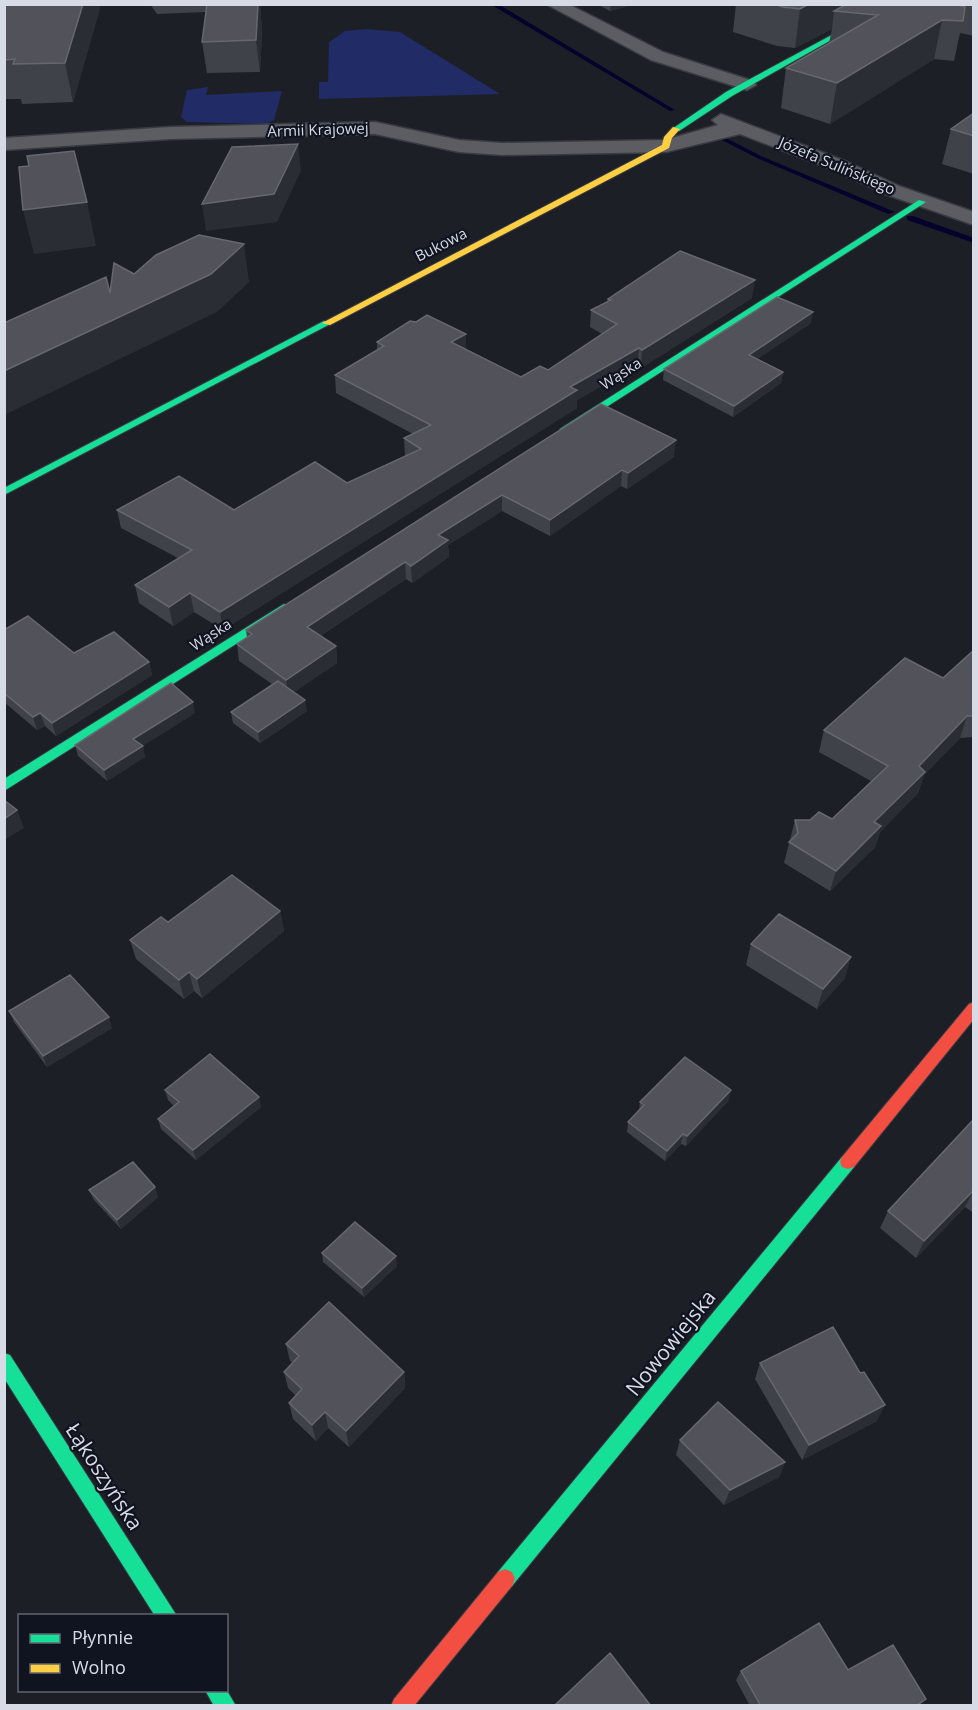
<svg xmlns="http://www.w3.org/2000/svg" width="978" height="1710" font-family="'Open Sans',sans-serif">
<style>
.green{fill:#212b66}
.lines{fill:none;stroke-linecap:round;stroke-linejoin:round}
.stream{fill:#05032b;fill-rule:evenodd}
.street-casing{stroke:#3a3b42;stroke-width:3}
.fast-casing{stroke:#3a3b42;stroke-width:2}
.slow-casing{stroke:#3a3b42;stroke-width:2}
.jam-casing{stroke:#3a3b42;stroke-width:2}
.street{fill:#5b5d63;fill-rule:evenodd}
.fast{fill:#16e098;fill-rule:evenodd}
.slow{fill:#ffcf43;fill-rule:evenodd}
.jam{fill:#f24e42;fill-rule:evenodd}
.wall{fill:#404249}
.shaded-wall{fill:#2b2d34}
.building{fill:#51525a;stroke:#66686f;stroke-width:1.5}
.labels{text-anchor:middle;stroke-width:4.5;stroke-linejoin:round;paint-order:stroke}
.far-street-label{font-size:15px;fill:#d7dbe5;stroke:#101421}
.near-street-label{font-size:21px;fill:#d7dbe5;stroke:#101421}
</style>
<rect width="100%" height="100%" fill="#1d1f27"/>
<path class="green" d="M 366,29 L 400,32 L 500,94 L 319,99 L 319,82 L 328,82 L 329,42 L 345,31 Z
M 208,87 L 206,95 L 282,91 L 274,120 L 266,124 L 187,122 L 181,117 L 187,90 Z"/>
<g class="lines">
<path class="stream" d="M 490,4 L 498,4 L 675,110 L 670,111 Z
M 720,135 L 761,156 L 895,212 L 888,214 L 757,158 L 718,138 L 718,136 Z
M 907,216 L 913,216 L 974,238 L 974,243 L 907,220 Z"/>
<g class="street-casing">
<path id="street" d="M 546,4 L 568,4 L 663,52 L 753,81 L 756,85 L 747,90 L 651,60 Z
M 721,114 L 845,161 L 899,186 L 974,212 L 974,225 L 885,194 L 831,169 L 740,134 L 666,152 L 502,155 L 459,152 L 375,134 L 170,139 L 4,150 L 4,138 L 170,127 L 375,122 L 459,140 L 502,143 L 665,140 L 718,125 L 712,120 Z"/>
</g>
<g class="fast-casing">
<path id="fast" d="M 867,16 L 872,17 L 732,96 L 679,131 L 672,129 L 726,92 Z
M 919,200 L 926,202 L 569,431 L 565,432 L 560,429 Z
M 324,321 L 332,323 L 4,495 L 4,488 Z
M 284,604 L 290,608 L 288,611 L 4,791 L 4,779 Z
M 848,1155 L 854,1157 L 856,1162 L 854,1167 L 512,1586 L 505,1589 L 498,1586 L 495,1579 L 498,1572 L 842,1157 Z
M 4,1353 L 10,1355 L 177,1616 L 155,1616 L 4,1378 Z
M 226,1689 L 236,1706 L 214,1706 L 205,1690 Z"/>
</g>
<g class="slow-casing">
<path id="slow" d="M 673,127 L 680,129 L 672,138 L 669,148 L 330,325 L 322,323 L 662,145 L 664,137 Z"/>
</g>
<g class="jam-casing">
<path id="jam" d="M 974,1002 L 974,1019 L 854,1167 L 848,1169 L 842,1167 L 840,1162 L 842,1157 L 969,1004 Z
M 505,1569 L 512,1572 L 515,1579 L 512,1586 L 414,1706 L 391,1706 L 394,1699 L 498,1572 Z"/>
</g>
<use href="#street" class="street"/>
<use href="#fast" class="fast"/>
<use href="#slow" class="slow"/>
<use href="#jam" class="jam"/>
</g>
<path class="wall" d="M 4,4 L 100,8 L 73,102 L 22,104 L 21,99 L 4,99 Z
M 150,4 L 260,4 L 262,31 L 260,72 L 207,73 L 202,42 L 206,12 L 157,14 Z
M 597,4 L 635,4 L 610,11 Z
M 736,4 L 974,4 L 974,36 L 960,33 L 954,61 L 934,59 L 830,124 L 781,108 L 786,68 L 829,43 L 832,29 L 795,48 L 777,46 L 733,32 Z
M 974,113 L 974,174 L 942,164 L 951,129 Z
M 752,298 L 641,368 L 637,366 L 577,400 L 577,408 L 223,630 L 194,612 L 173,626 L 139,603 L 135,585 L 178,558 L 121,528 L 117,510 L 234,510 L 347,483 L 405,457 L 404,438 L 413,434 L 336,393 L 335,375 L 377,350 L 377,342 L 466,350 L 521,377 L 548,370 L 602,334 L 590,327 L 591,310 L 607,302 L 608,299 Z
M 811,323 L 757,359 L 783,372 L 781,383 L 733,417 L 663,380 L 664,369 Z
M 601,404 L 674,457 L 627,489 L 621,486 L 550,536 L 502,511 L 448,545 L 449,557 L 412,583 L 406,579 L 320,636 L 336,646 L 337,663 L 294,692 L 307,711 L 260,743 L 233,723 L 231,712 L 272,684 L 239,661 L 237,644 L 247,638 L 246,630 Z
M 4,630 L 74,653 L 149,662 L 152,675 L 56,736 L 45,726 L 37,730 L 4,702 Z
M 974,650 L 974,737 L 960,738 L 924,775 L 918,793 L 880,832 L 875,847 L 830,891 L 784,863 L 795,820 L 810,820 L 832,819 L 871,781 L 819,752 L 824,730 L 943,678 Z
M 195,713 L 142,746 L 145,757 L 107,781 L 78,756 L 75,745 Z
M 280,911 L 284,931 L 202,998 L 194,991 L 184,999 L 136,959 L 130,940 L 168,922 Z
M 751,944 L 845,978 L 817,1009 L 746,965 Z
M 9,1011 L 112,1028 L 47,1067 L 14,1022 Z
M 165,1090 L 261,1107 L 196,1160 L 161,1129 L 158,1119 L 174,1106 L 168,1100 Z
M 729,1100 L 686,1146 L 681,1144 L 665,1161 L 627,1132 L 628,1122 L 639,1110 L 640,1102 Z
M 974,1119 L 974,1213 L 965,1207 L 916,1258 L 880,1228 L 888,1211 Z
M 155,1187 L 158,1197 L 121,1229 L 94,1200 L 89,1190 Z
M 322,1253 L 397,1266 L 364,1297 L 323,1262 Z
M 286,1344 L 404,1372 L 405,1388 L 349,1447 L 328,1428 L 316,1441 L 293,1419 L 289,1403 L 296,1396 L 288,1388 L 284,1372 L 293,1363 L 290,1361 Z
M 760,1363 L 877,1421 L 802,1460 L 755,1379 Z
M 680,1440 L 785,1462 L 779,1477 L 724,1505 L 676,1455 Z
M 848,1670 L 916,1706 L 750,1706 L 736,1680 L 741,1671 Z"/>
<path class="shaded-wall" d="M 83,4 L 99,4 L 100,8 L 73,102 L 65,63 Z
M 255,4 L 260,4 L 262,31 L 260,72 L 256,40 Z
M 611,4 L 635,4 L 610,11 Z
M 809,4 L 859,4 L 834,11 L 832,29 L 795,48 L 800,9 Z
M 942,20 L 934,59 L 830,124 L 837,83 Z
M 298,144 L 301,171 L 277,222 L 206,231 L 202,204 Z
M 87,202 L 96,246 L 34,254 L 23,210 Z
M 244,244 L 249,282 L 217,312 L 4,415 L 4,371 Z
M 755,280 L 752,298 L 641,368 L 642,350 Z
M 813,312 L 811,323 L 747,366 L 749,355 Z
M 466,334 L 466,352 L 451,342 Z
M 639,348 L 637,366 L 577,400 L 577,408 L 223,630 L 220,612 L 570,387 Z
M 783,372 L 781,383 L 733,417 L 734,406 Z
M 676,440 L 674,457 L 627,489 L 628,473 Z
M 622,470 L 621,486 L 550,536 L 550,520 Z
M 502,495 L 502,511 L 448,545 L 449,557 L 412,583 L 411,566 L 438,535 Z
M 405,562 L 406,579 L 309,643 L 307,627 Z
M 190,593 L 194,612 L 173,626 L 169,607 Z
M 336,646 L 337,663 L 288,696 L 286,680 Z
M 149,662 L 152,675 L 56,736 L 52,723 Z
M 305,700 L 307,711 L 260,743 L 258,732 Z
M 193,702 L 195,713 L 136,750 L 133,739 Z
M 40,713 L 45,726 L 37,730 L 33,717 Z
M 967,716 L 960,738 L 924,775 L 918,793 L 880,832 L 875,847 L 830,891 L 836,871 L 919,766 Z
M 143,746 L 145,757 L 107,781 L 104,770 Z
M 17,810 L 24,828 L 4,840 L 4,819 Z
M 280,911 L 284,931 L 202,998 L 197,979 Z
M 851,957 L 845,978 L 817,1009 L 823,989 Z
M 189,972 L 194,991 L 184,999 L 179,980 Z
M 109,1017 L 112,1028 L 47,1067 L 43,1056 Z
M 731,1090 L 729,1100 L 686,1146 L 687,1136 Z
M 259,1097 L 261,1107 L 196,1160 L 193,1150 Z
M 683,1134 L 681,1144 L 665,1161 L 667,1151 Z
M 155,1187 L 158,1197 L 121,1229 L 117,1220 Z
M 974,1190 L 965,1207 L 916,1258 L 924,1241 Z
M 396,1256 L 397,1266 L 364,1297 L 362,1288 Z
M 404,1372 L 405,1388 L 349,1447 L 346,1431 Z
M 885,1405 L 877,1421 L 802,1460 L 809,1445 Z
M 325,1412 L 328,1428 L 316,1441 L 312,1425 Z
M 785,1462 L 779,1477 L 724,1505 L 730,1490 Z"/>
<path class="building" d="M 4,4 L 83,4 L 65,63 L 13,64 L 15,59 L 4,60 Z
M 207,4 L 258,4 L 256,40 L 202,42 Z
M 774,4 L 809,4 L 800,9 L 783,7 Z
M 847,4 L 956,4 L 965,7 L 963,21 L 942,20 L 837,83 L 786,68 L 878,15 L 834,11 Z
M 974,113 L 974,136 L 951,129 Z
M 298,144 L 274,194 L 202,204 L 232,147 Z
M 74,151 L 87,202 L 23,210 L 19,167 L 29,166 L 27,156 Z
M 199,235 L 244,244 L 211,274 L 4,371 L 4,323 L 106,277 L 110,293 L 114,263 L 134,274 L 156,255 Z
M 680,251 L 755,280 L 642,350 L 639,348 L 570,387 L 577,390 L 220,612 L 190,593 L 169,607 L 135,585 L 192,550 L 117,510 L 179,476 L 234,510 L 315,462 L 347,483 L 421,449 L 404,438 L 431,425 L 335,375 L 384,346 L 377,342 L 410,321 L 416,322 L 427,315 L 466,334 L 451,342 L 521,377 L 540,366 L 548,370 L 617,324 L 591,310 L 611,300 L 608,299 Z
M 777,297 L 813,312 L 749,355 L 783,372 L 734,406 L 664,369 Z
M 601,404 L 676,440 L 628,473 L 622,470 L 550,520 L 502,495 L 438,535 L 448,540 L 411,566 L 405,562 L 307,627 L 336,646 L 286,680 L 237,644 L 252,634 L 246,630 Z
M 28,616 L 74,653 L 114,632 L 149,662 L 52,723 L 40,713 L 33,717 L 4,693 L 4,630 Z
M 974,650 L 974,716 L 967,716 L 919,766 L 925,772 L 874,822 L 881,826 L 836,871 L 789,842 L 798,833 L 795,820 L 810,820 L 819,812 L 832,819 L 888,766 L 824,730 L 905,658 L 943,678 Z
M 278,681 L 305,700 L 258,732 L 231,712 Z
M 171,683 L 193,702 L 133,739 L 143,746 L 104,770 L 75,745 Z
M 4,800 L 17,810 L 4,819 Z
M 232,875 L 280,911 L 197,979 L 189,972 L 179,980 L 130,940 L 161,917 L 168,922 Z
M 779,914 L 851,957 L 823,989 L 751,944 Z
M 70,975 L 109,1017 L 43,1056 L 9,1011 Z
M 210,1054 L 259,1097 L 193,1150 L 158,1119 L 179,1102 L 165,1090 Z
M 685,1057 L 731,1090 L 687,1136 L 683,1134 L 667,1151 L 628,1122 L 644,1105 L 640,1102 Z
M 974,1119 L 974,1190 L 924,1241 L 888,1211 Z
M 133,1162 L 155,1187 L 117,1220 L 89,1190 Z
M 355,1222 L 396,1256 L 362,1288 L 322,1253 Z
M 329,1302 L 404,1372 L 346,1431 L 325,1412 L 312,1425 L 289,1403 L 302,1389 L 284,1372 L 299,1356 L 286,1344 Z
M 833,1327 L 860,1373 L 864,1372 L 885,1405 L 809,1445 L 760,1363 Z
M 718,1402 L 785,1462 L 730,1490 L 680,1440 Z
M 819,1623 L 848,1670 L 893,1645 L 926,1699 L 916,1706 L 874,1706 L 873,1705 L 872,1706 L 761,1706 L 741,1671 Z
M 610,1653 L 651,1706 L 554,1706 Z"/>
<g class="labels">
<g class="far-street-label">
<text transform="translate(318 130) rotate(-2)" y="5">Armii Krajowej</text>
<text transform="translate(837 166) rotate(23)" y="5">Józefa Sulińskiego</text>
<text transform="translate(441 245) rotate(-27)" y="5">Bukowa</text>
<text transform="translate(621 374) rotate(-33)" y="5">Wąska</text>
<text transform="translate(211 635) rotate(-33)" y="5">Wąska</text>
</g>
<g class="near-street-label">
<text transform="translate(671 1343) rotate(-51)" y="7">Nowowiejska</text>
<text transform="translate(104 1477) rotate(57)" y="7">Łąkoszyńska</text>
</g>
</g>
<rect width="978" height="1710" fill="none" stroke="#d7dbe5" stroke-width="12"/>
<rect x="18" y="1614" width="210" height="78" fill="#101421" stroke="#60646f" stroke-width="1.5"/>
<rect x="30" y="1634" width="30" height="9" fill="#16e098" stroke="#60646f" stroke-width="1.5"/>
<text x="72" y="1644" font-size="18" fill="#d7dbe5">Płynnie</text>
<rect x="30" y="1664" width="30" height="9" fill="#ffcf43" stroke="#60646f" stroke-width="1.5"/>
<text x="72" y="1674" font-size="18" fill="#d7dbe5">Wolno</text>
</svg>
